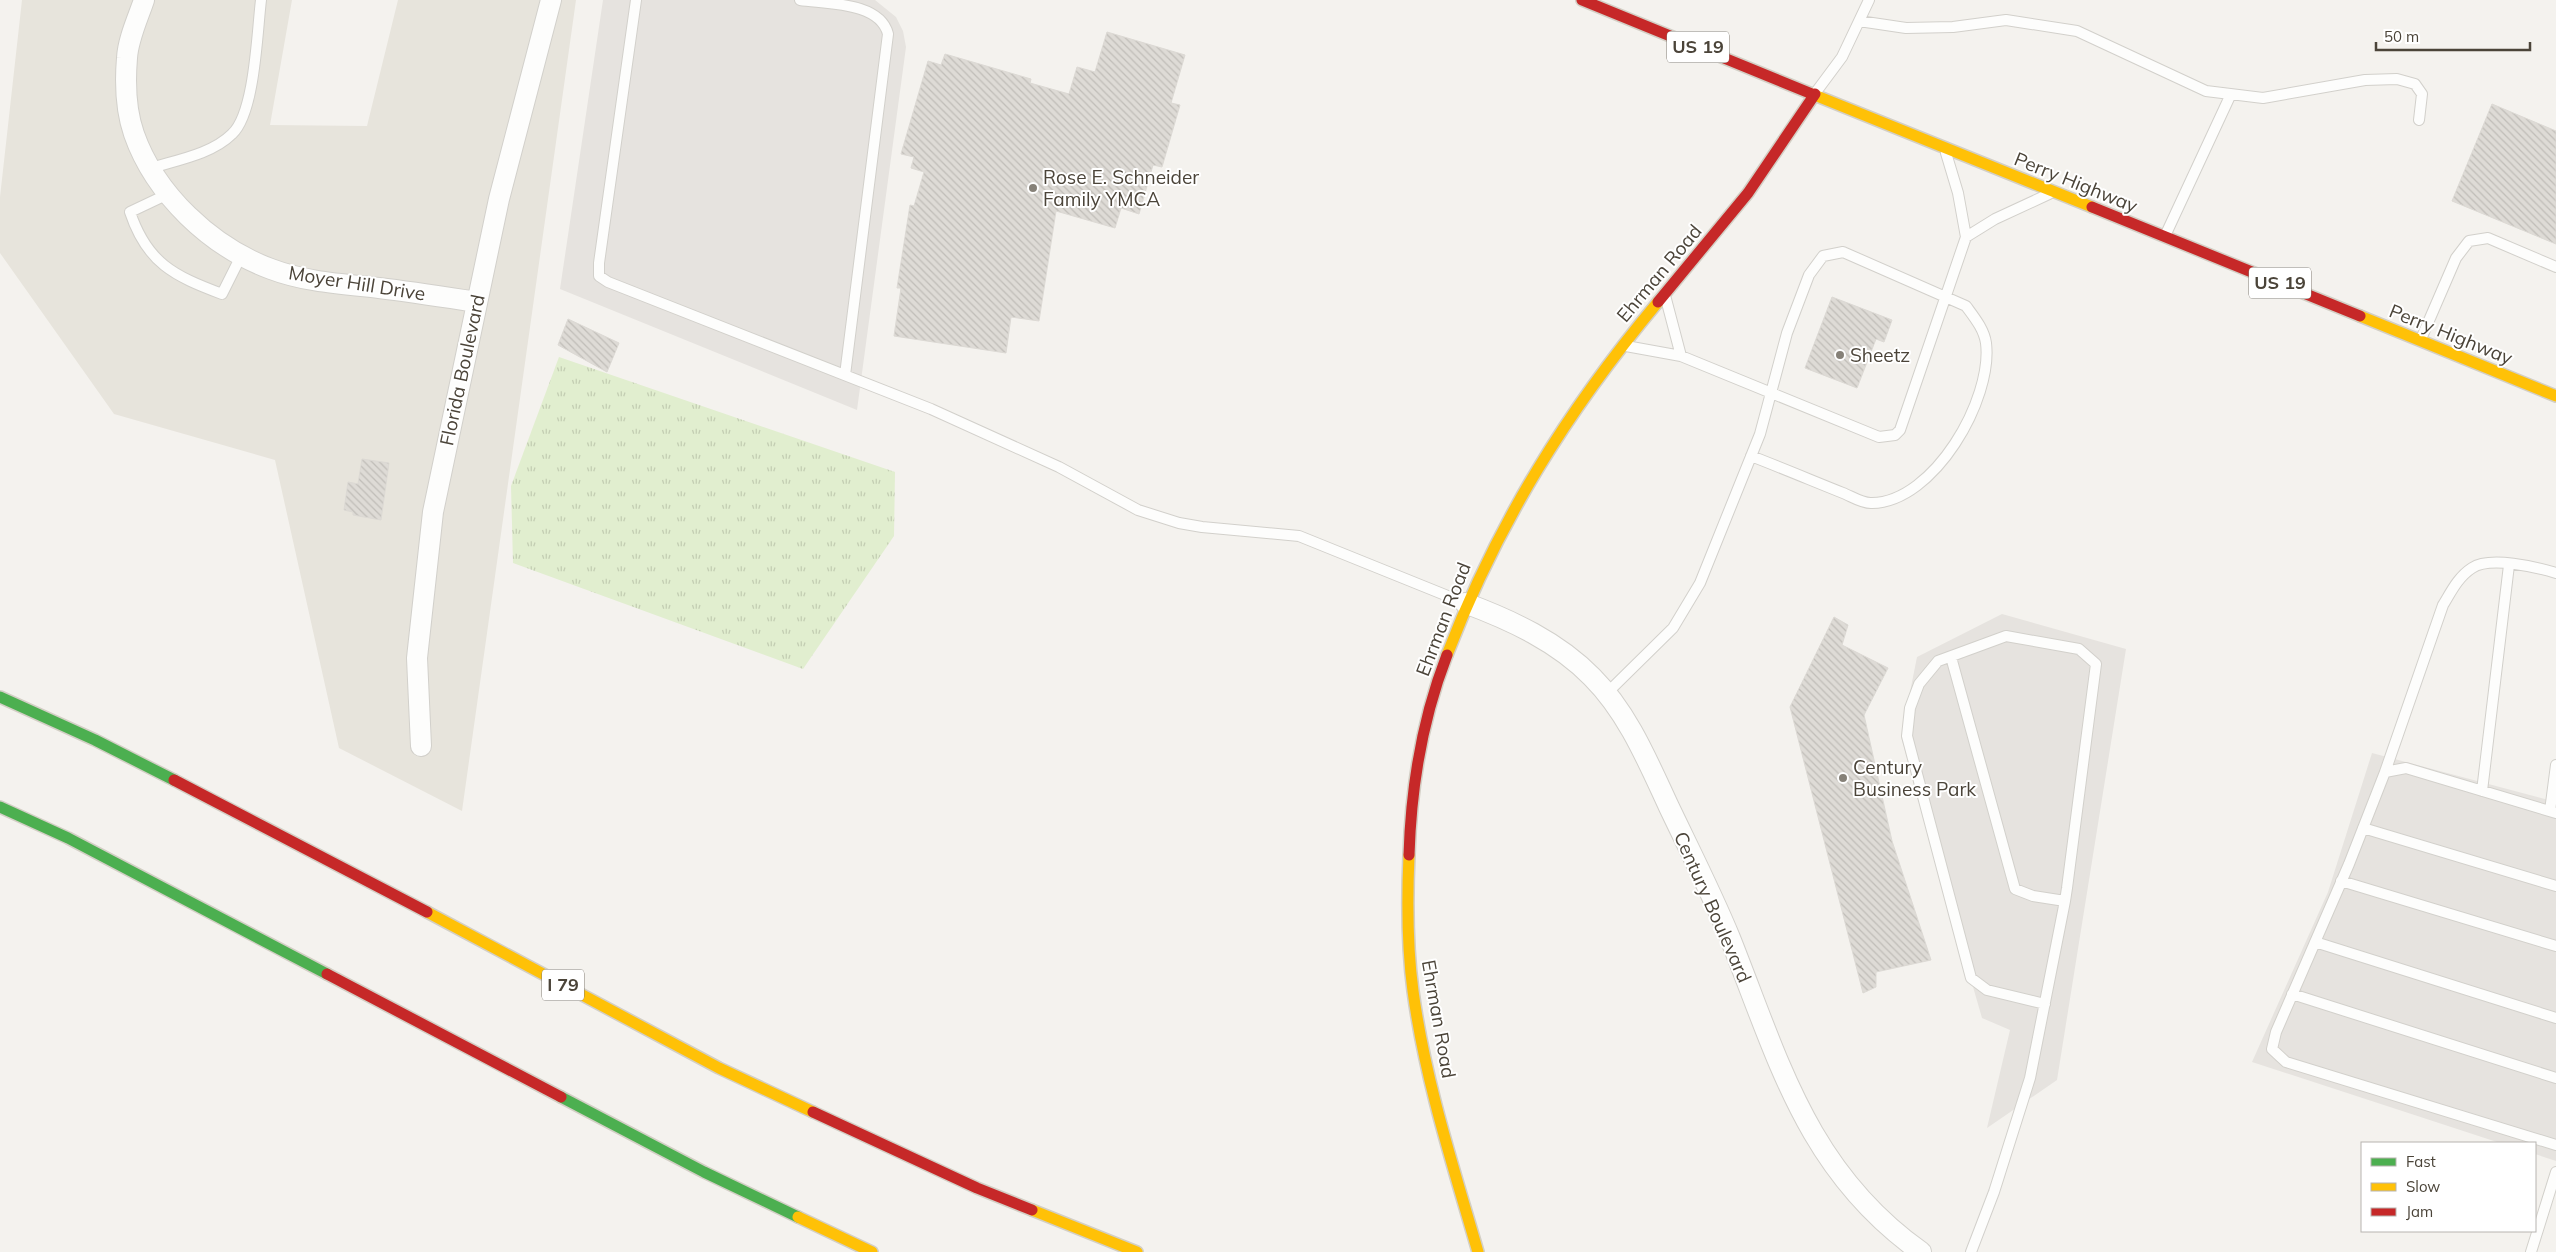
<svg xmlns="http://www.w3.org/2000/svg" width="2556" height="1252" font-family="Mulish,sans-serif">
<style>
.residential{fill:#e7e4dc}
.park{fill:url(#park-tufts)}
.parking{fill:#e6e3df}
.building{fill:url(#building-back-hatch);stroke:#dcd9d4}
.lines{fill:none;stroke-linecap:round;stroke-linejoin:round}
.lane-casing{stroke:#d2d0cb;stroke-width:12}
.street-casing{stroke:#d2d0cb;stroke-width:22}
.fast-casing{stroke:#d3cfc5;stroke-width:14}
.slow-casing{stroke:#d3cfc5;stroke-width:14}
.jam-casing{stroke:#d3cfc5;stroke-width:14}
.lane{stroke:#fdfdfc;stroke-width:10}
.street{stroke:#fdfdfc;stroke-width:20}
.fast{stroke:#4caf50;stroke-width:11}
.slow{stroke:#ffc107;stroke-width:11}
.jam{stroke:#c62828;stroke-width:11}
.poi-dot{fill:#868178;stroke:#fff;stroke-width:2}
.labels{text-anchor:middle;stroke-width:4;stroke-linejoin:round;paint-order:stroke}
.shield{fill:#fff;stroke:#817c74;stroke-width:1}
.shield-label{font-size:18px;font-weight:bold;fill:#4b4439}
.poi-label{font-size:19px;fill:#4b4439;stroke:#fff;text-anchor:start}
.street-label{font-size:19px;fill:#4b4439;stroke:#fff}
</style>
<defs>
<pattern id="park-tufts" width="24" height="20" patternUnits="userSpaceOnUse" patternTransform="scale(1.25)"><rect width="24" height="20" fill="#e1eecf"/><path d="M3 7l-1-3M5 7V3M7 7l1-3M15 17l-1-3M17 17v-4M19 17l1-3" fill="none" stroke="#c3cdb2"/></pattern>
<pattern id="building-back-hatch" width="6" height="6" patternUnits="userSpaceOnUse" patternTransform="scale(1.25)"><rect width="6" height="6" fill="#dedbd6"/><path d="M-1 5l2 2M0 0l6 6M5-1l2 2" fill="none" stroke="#c0bdb8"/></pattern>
</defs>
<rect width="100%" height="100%" fill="#f4f2ee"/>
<path class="residential" d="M 22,0 L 292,0 L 270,125 L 367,126 L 398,0 L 576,0 L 462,811 L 339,748 L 275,460 L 114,414 L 0,253 L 0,197 Z"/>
<path class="park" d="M 559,357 L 895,472 L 894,536 L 803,669 L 513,563 L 511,486 Z"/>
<path class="parking" d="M 603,0 L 875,0 L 896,17 L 903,31 L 906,47 L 857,410 L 560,289 Z
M 2002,614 L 2126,649 L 2057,1080 L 1987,1128 L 2010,1030 L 1982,1018 L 1901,737 L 1917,657 Z
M 2372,753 L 2556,802 L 2556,1161 L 2535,1154 L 2535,1143 L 2500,1143 L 2252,1062 L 2328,892 Z"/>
<path class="building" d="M 1107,32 L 1185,55 L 1171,103 L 1180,105 L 1162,167 L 1153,165 L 1139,214 L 1121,208 L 1115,228 L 1056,211 L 1039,321 L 1011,317 L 1006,353 L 894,336 L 901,288 L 897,288 L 910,205 L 914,206 L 924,172 L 911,168 L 914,157 L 901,154 L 928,61 L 941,65 L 945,54 L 1031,79 L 1030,83 L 1069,94 L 1077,67 L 1095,72 Z
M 2492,104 L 2556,131 L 2556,244 L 2452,201 Z
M 1832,297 L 1892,320 L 1884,342 L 1876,339 L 1857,388 L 1805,368 Z
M 568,319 L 619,343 L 607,372 L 558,345 Z
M 362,459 L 389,463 L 381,520 L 353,515 L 353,512 L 344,510 L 348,482 L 358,484 Z
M 1834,617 L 1848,625 L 1842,645 L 1888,668 L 1864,715 L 1892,841 L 1931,960 L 1876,972 L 1876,987 L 1863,993 L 1790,707 Z"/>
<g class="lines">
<g class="lane-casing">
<path id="lane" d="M 636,0 L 599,263 L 599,276 L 608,282 L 931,409 L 1059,467 L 1138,510 L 1179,523 L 1202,527 L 1299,536 L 1465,603
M 800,0 C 827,4 880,2 888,34 L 845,375
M 1859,21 L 1906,28 L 1953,27 L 2006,20 L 2077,31 L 2206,91 L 2263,98 L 2365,80 L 2397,79 L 2415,84 L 2422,94 L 2419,120
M 1816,92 L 1842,57 L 1869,0
M 1946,153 L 1958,193 L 1966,237 L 1995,219 L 2049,194
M 151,168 C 177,160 212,154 232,134 C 255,113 257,32 261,0
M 168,194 L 130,212 C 147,263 174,276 222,294 L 242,254
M 2165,236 L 2231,94
M 1666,299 L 1681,356
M 2421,339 L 2456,258 L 2469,241 L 2488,238 L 2556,267
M 1626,346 L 1681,356 L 1879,437 L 1895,435 L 1900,430 L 1966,237
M 1951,657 L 2015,889 L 2033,896 L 2065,901
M 1607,693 L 1673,628 L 1700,583 L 1760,434 L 1787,333 L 1809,275 L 1823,256 L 1843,252 L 1966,306 C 1974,317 1984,329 1986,343 C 1993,399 1934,502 1872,503 C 1863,504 1851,496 1843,493 C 1813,481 1782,468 1751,456
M 2385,772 L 2443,605 C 2451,592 2458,577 2472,568 C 2490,556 2536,567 2556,573
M 2482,791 L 2509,565
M 2550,811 L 2556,765
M 2556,813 L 2406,768 L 2385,772 L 2349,864 L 2276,1032 L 2272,1049 L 2286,1062 L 2556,1145
M 2363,828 L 2556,886
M 2341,881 L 2556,946
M 2315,942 L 2556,1018
M 2292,994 L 2556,1078
M 1971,1252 L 1994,1192 L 2030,1078 L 2065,901 L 2067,888 L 2096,664 L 2079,649 L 2006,636 L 1938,661 L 1919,684 L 1910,708 L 1907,736 L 1971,978 L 1987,990 L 2045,1004
M 2531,1252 L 2556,1172"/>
</g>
<g class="street-casing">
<path id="street" d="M 144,0 C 138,18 128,39 127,58 C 125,82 126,111 134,134 C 155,194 211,247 271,269 C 305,282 343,284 379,288 C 412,292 444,297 477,302
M 1465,603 C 1511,620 1558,642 1592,677 C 1628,713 1648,762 1669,807 C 1690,851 1712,894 1730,938 C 1779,1061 1807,1171 1921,1252
M 421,746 L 417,658 L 433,512 L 499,199 L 551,0"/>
</g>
<g class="fast-casing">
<path id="fast" d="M 0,697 L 95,740 L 174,780
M 0,807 L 68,838 L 327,974
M 561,1097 L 704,1172 L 798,1217"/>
</g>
<g class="slow-casing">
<path id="slow" d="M 1812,94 L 2092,207
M 2360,316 L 2556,396
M 1447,655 C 1498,522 1567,411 1658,302
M 1409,855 C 1407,900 1407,946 1413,991 C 1425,1080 1453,1166 1478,1252
M 427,912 L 719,1068 L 813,1112
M 1032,1210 L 1137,1252
M 798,1217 L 872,1252"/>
</g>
<g class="jam-casing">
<path id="jam" d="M 1582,0 L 1812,94
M 2092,207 L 2360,316
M 1658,302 L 1748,193 L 1815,94
M 174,780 L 427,912
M 1409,855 C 1411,788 1423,717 1447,655
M 327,974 L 561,1097
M 813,1112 L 977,1188 L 1032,1210"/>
</g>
<use href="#lane" class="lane"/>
<use href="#street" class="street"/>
<use href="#fast" class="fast"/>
<use href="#slow" class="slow"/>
<use href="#jam" class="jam"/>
</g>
<g class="poi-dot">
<circle cx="1033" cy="188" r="5"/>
<circle cx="1840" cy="355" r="5"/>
<circle cx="1843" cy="778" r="5"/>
</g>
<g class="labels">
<g class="shield">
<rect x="1667" y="31.5" width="62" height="31" rx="4"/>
<rect x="2249" y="267.5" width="62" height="31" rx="4"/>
<rect x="542" y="969.5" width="42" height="31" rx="4"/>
</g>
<g class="shield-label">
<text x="1698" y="53">US 19</text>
<text x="2280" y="289">US 19</text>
<text x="563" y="991">I 79</text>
</g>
<g class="poi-label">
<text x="1043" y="184">Rose E. Schneider<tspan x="1043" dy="22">Family YMCA</tspan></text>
<text x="1850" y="362">Sheetz</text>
<text x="1853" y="774">Century<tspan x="1853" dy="22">Business Park</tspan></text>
</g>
<g class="street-label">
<text transform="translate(2076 182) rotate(22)" y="7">Perry Highway</text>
<text transform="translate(1659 273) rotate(-50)" y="7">Ehrman Road</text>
<text transform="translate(357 283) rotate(9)" y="7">Moyer Hill Drive</text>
<text transform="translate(2451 334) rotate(22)" y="7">Perry Highway</text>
<text transform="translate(462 370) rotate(-78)" y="7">Florida Boulevard</text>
<text transform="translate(1443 619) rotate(-69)" y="7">Ehrman Road</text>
<text transform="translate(1713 907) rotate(66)" y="7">Century Boulevard</text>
<text transform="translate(1439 1019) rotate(80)" y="7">Ehrman Road</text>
</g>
</g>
<rect x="2361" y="1142" width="175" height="90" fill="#ffffff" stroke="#b7b4b0"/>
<rect x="2371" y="1158" width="25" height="8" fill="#4caf50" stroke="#b7b4b0"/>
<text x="2406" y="1167" font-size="15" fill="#4b4439">Fast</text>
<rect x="2371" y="1183" width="25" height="8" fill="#ffc107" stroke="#b7b4b0"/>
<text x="2406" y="1192" font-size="15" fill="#4b4439">Slow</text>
<rect x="2371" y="1208" width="25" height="8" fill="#c62828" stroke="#b7b4b0"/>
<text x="2406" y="1217" font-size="15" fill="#4b4439">Jam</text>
<path d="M2376 42v8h154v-8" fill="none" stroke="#4b4439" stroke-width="2.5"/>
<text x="2384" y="42" font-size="15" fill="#4b4439" stroke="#ffffff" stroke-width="4" paint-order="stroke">50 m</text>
</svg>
